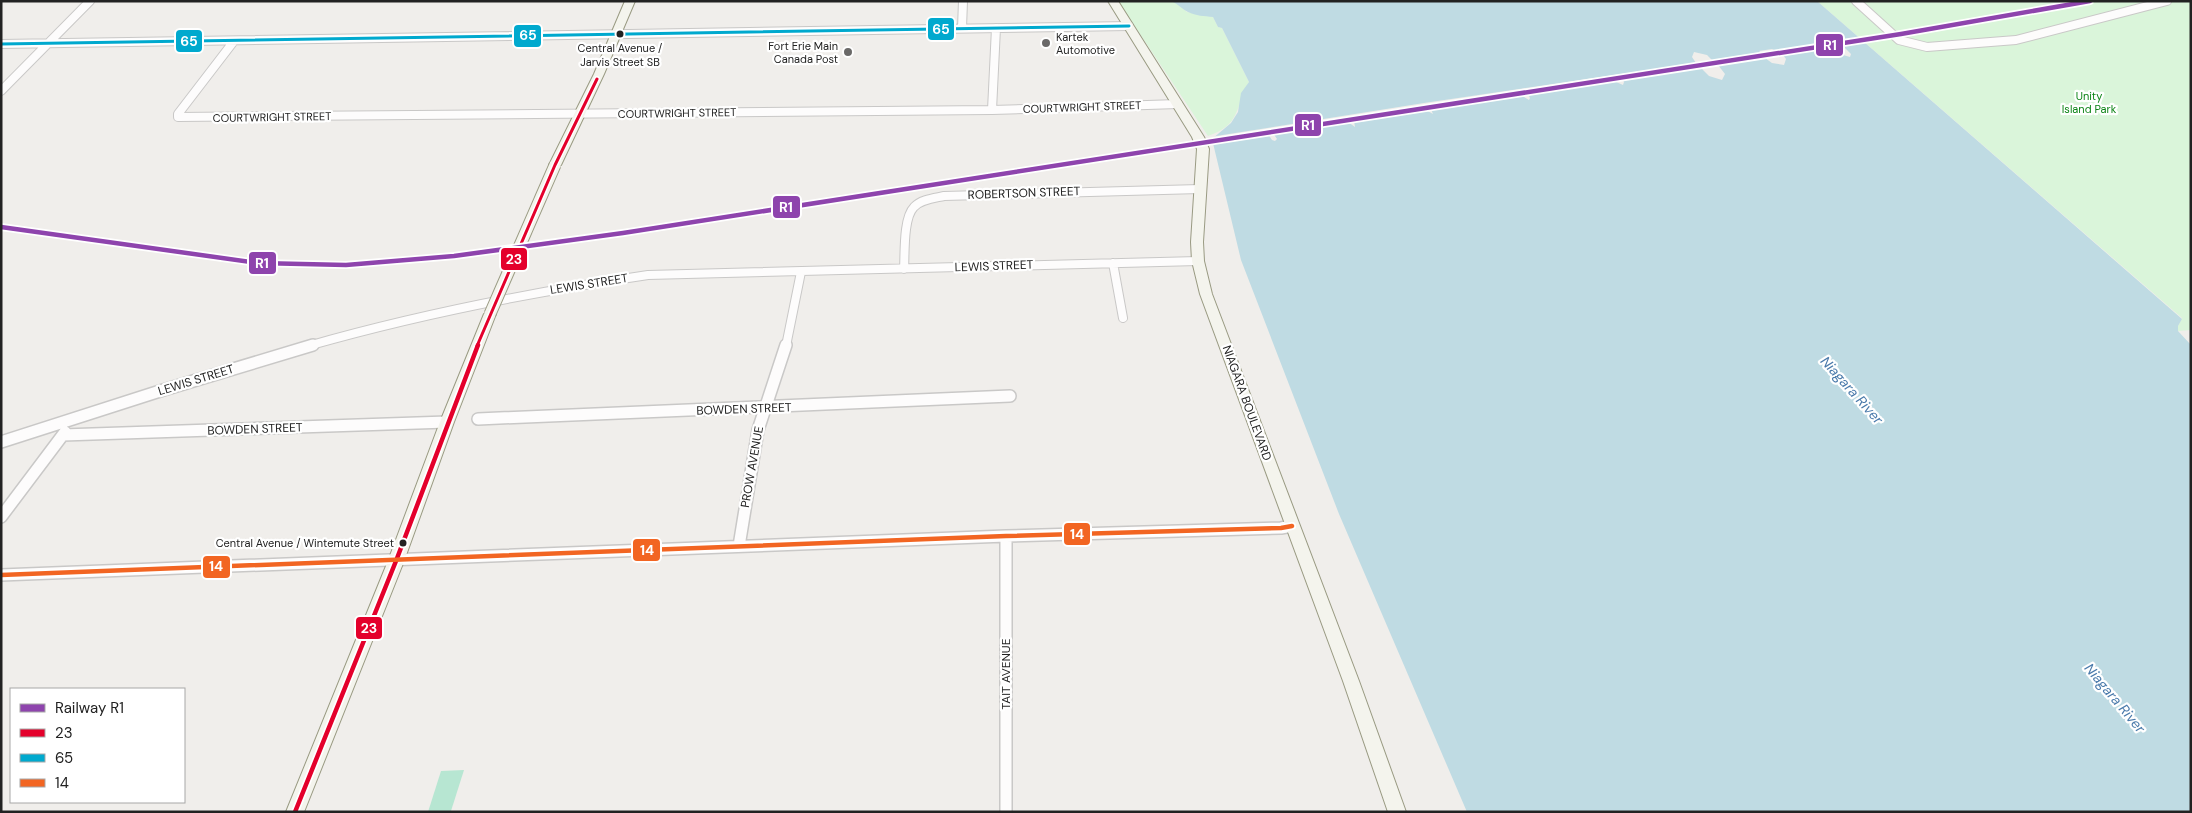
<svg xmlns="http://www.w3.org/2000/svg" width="2192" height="813" font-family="'DM Sans',sans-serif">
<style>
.park{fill:#daf5da}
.pitch{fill:#b7e6d2}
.water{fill:#bfdbe3}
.pier{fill:#f0eeeb}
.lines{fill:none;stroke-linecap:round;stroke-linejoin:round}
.minor-far1-casing{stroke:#c9c8c7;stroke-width:10}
.minor-casing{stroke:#c9c8c7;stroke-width:14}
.secondary-casing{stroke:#999a82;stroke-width:2}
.minor-far1{stroke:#fdfcfc;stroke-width:8}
.minor{stroke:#fdfcfc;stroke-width:11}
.secondary{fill:#f4f4ed;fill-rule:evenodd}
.secondary-bridge-casing{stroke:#999a82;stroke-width:13;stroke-linecap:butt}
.secondary-bridge{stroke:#f4f4ed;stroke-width:11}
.bus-1-far1-casing{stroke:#fff;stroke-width:6}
.bus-1-casing{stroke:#fff;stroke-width:8}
.bus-2-casing{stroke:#fff;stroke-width:6}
.bus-3-casing{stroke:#fff;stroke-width:8}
.bus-1-far1{stroke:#e4002b;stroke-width:3}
.bus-1{stroke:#e4002b;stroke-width:4.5}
.bus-2{stroke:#00a9ce;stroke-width:3}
.bus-3{stroke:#f26522;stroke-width:4.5}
.rail-1-casing{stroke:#fff;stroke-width:8}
.rail-1{stroke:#8e44ad;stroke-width:4.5}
.bus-dot{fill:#222;stroke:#fff;stroke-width:2}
.poi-dot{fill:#6a6968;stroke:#fff;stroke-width:2}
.labels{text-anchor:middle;stroke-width:4.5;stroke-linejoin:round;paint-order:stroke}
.far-poi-label{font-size:11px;fill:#222;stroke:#fff;text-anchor:start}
.bus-label{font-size:11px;fill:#222;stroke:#fff}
.far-park-label{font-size:11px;fill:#0c8416;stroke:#fff}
.far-street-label{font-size:11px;fill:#222;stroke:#fff}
.street-label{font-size:12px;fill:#222;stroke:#fff}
.water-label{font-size:14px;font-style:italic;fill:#4a7aab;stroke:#fff}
.line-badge{stroke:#fff;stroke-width:2}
.badge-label{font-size:14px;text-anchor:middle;font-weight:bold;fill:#fff}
</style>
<rect width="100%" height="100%" fill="#f0eeeb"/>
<path class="park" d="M 1118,1 L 1171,1 L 1177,3 L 1187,12 L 1213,17 L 1218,27 L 1222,28 L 1249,82 C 1235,107 1241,125 1208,136 Z
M 1817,1 L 2191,1 L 2191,330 L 2178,331 L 2178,326 L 2182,318 Z"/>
<path class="pitch" d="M 464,770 L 451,811 L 428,812 L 441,771 Z"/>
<path class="water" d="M 1171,1 L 1817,1 L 2182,319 L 2178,326 L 2178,331 L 2191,345 L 2191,812 L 1467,812 L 1339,514 L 1241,260 L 1212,139 L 1231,123 L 1238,112 L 1241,93 L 1249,82 L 1222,28 L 1218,27 L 1213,17 C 1204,16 1196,16 1188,12 C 1182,9 1178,4 1171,1 Z"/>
<path class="pier" d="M 1863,38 L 1868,42 L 1843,46 L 1851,54 L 1850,57 L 1843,55 L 1833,48 L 1783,55 L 1786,59 L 1784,65 L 1772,63 L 1765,58 L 1718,65 L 1725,74 L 1722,80 L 1709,76 L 1701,68 L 1623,80 L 1624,82 L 1623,85 L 1614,81 L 1528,94 L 1530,98 L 1529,100 L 1521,95 L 1431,109 L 1433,114 L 1426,110 L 1354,121 L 1355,127 L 1348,122 L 1273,133 L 1277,139 L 1275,141 L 1272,140 L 1268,134 L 1211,143 L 1210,139 L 1210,137 L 1424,103 L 1696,63 L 1692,57 L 1694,52 L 1707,55 L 1713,61 L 1761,53 L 1759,51 L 1772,49 L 1776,51 L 1830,43 L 1831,41 L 1835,42 Z"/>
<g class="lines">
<g class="minor-far1-casing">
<path id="minor-far1" d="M 1856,1 L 1899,40 L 1927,47 L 2016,40 L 2167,1
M 962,28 L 963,1
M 234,41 L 178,114 L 178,117 L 992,110 L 1178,104
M 1,44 L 1129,26
M 1,91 L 90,1
M 992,110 L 996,28
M 1113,263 L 1123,318
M 904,269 C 905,254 903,218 914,207 C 921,199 935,198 944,196 L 1200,189
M 308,346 C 420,314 533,292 648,275 L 1198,261
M 786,346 L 801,272"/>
</g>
<g class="minor-casing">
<path id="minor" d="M 478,419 L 1010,396
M 63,435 L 447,422
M 1,442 L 160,391 L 313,345
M 1,517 L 65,432
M 1006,536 L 1006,812
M 739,546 L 758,430 L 786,345
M 1,575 L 1006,536 L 1281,528 L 1292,526"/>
</g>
<g class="secondary-casing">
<path id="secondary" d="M 625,1 L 635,1 L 604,74 L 561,165 L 555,169 L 551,168 L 549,165 L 594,74 Z
M 1108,1 L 1118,1 L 1204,137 L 1209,149 L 1203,242 L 1204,261 L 1212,294 L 1359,681 L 1406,812 L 1388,812 L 1343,681 L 1200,294 L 1192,261 L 1191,242 L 1197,149 L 1192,137 Z
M 490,309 L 496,314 L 454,422 L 404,561 L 304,812 L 286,812 L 388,561 L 440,422 L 484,314 Z"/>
</g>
<use href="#minor-far1" class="minor-far1"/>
<use href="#minor" class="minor"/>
<use href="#secondary" class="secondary"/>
<g class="secondary-bridge-casing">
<path id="secondary-bridge" d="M 490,314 L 555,165"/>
</g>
<use href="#secondary-bridge" class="secondary-bridge"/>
<g class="bus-1-far1-casing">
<path id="bus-1-far1" d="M 477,346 L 555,165 L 597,79"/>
</g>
<g class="bus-1-casing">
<path id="bus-1" d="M 295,812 L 396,561 L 478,345"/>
</g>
<g class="bus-2-casing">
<path id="bus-2" d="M 1,44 L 1129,26"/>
</g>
<g class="bus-3-casing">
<path id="bus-3" d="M 1,575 L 1006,536 L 1281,528 L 1292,526"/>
</g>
<use href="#bus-1-far1" class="bus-1-far1"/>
<use href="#bus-1" class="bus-1"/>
<use href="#bus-2" class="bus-2"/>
<use href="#bus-3" class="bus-3"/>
<g class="rail-1-casing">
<path id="rail-1" d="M 1,227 L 258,263 L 346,265 L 454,256 L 623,233 L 1901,34 L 2090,1"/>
</g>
<use href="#rail-1" class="rail-1"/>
</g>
<g class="bus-dot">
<circle cx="620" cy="34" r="4.5"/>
<circle cx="403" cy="543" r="4.5"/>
</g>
<g class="poi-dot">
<circle cx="1046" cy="43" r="5"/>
<circle cx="848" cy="52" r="5"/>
</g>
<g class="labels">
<g class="far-poi-label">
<text x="1056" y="41">Kartek<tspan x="1056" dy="13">Automotive</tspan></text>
<text x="838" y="50" text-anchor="end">Fort Erie Main<tspan x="838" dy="13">Canada Post</tspan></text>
</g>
<g class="bus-label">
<text x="620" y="52">Central Avenue /<tspan x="620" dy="14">Jarvis Street SB</tspan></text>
<text x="394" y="547" text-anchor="end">Central Avenue / Wintemute Street</text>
</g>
<g class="far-park-label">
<text x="2089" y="100">Unity<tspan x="2089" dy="13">Island Park</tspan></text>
</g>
<g class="far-street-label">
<text transform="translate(1082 107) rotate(-2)" y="4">COURTWRIGHT STREET</text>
<text transform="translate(677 113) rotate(-1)" y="4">COURTWRIGHT STREET</text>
<text transform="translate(272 117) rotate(-1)" y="4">COURTWRIGHT STREET</text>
</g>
<g class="street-label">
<text transform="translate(1024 193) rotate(-2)" y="4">ROBERTSON STREET</text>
<text transform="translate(994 266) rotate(-2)" y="4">LEWIS STREET</text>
<text transform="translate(589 284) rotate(-9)" y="4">LEWIS STREET</text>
<text transform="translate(196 380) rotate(-17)" y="4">LEWIS STREET</text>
<text transform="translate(1247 403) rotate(70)" y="4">NIAGARA BOULEVARD</text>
<text transform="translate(744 409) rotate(-2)" y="4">BOWDEN STREET</text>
<text transform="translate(255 429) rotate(-2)" y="4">BOWDEN STREET</text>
<text transform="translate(752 467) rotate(-80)" y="4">PROW AVENUE</text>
<text transform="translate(1006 674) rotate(-90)" y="4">TAIT AVENUE</text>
</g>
<g class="water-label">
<text transform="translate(1852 390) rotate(48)" y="5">Niagara River</text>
<text transform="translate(2115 698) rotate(50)" y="5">Niagara River</text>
</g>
</g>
<g class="line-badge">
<rect x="927" y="17" width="28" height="24" rx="5" fill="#00a9ce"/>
<rect x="513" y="24" width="29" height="24" rx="5" fill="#00a9ce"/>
<rect x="175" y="29" width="28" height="24" rx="5" fill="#00a9ce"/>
<rect x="1815" y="33" width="29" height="24" rx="5" fill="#8e44ad"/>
<rect x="1294" y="113" width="28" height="24" rx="5" fill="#8e44ad"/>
<rect x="772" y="195" width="29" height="24" rx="5" fill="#8e44ad"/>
<rect x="500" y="247" width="28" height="24" rx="5" fill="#e4002b"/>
<rect x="248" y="251" width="29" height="24" rx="5" fill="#8e44ad"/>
<rect x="1063" y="522" width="28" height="24" rx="5" fill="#f26522"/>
<rect x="632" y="538" width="29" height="24" rx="5" fill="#f26522"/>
<rect x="202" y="555" width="29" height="24" rx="5" fill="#f26522"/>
<rect x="355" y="616" width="28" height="24" rx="5" fill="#e4002b"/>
</g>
<g class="badge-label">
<text x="941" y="34">65</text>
<text x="528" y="40">65</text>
<text x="189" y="46">65</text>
<text x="1830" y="50">R1</text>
<text x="1308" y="130">R1</text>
<text x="786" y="212">R1</text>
<text x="514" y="264">23</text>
<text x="262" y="268">R1</text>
<text x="1077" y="539">14</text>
<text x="647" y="555">14</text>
<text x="216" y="571">14</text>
<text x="369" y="633">23</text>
</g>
<rect width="2192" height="813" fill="none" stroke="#222222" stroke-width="5"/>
<rect x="10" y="688" width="175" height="115" fill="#ffffff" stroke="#a7a7a7"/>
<rect x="20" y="704" width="25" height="8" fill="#8e44ad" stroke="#a7a7a7"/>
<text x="55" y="713" font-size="15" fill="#222222">Railway R1</text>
<rect x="20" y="729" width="25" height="8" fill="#e4002b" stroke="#a7a7a7"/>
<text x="55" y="738" font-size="15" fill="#222222">23</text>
<rect x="20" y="754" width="25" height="8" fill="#00a9ce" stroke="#a7a7a7"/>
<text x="55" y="763" font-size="15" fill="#222222">65</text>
<rect x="20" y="779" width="25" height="8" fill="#f26522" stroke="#a7a7a7"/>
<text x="55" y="788" font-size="15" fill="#222222">14</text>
</svg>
